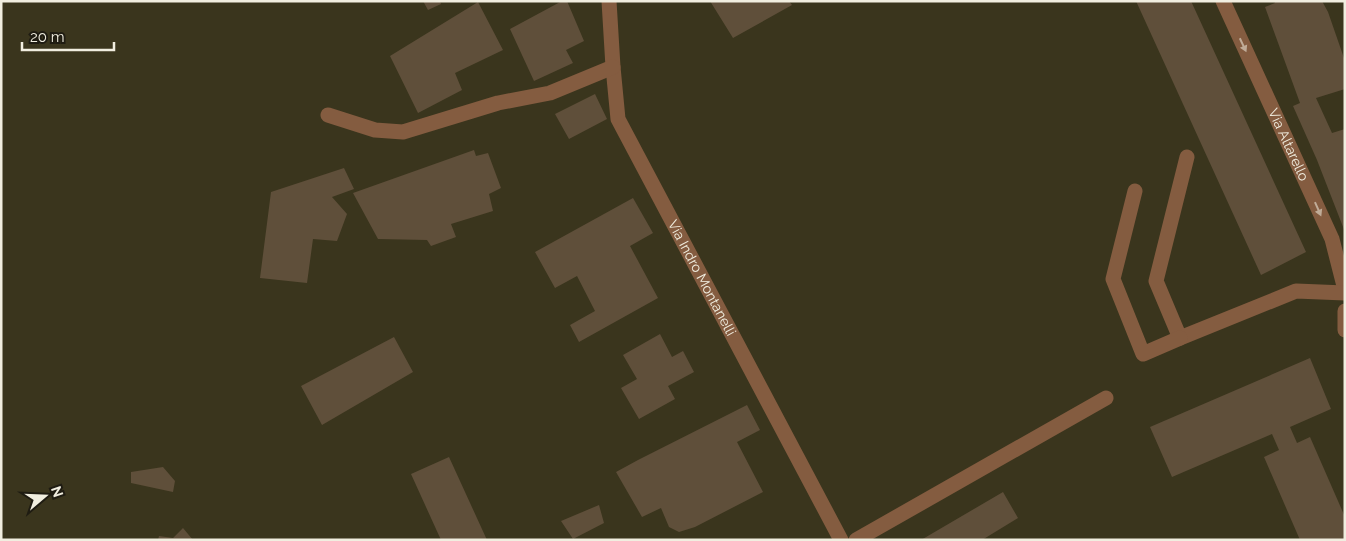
<svg xmlns="http://www.w3.org/2000/svg" width="1346" height="541" font-family="Raleway,sans-serif">
<style>
.building{fill:#5f4f3a}
.lines{fill:none;stroke-linecap:round;stroke-linejoin:round}
.minor{stroke:#845c40;stroke-width:15}
.oneway{fill:#c0ac98}
.labels{text-anchor:middle;stroke-width:4;stroke-linejoin:round;paint-order:stroke}
.street-label{font-size:14px;fill:#f1eee0;stroke:#1f1c12}
</style>
<rect width="100%" height="100%" fill="#3a351d"/>
<path class="building" d="M 423,1 L 440,1 L 441,4 L 428,10 Z
M 562,1 L 567,1 L 584,41 L 566,50 L 573,63 L 534,81 L 510,29 Z
M 710,1 L 789,1 L 792,5 L 733,38 Z
M 1136,1 L 1191,1 L 1306,252 L 1261,275 Z
M 1274,1 L 1322,1 L 1328,12 L 1345,61 L 1345,89 L 1316,98 L 1332,133 L 1345,129 L 1345,232 L 1317,160 L 1293,106 L 1300,103 L 1265,7 L 1275,3 Z
M 478,2 L 503,50 L 455,73 L 462,90 L 418,113 L 390,56 Z
M 595,94 L 607,119 L 569,139 L 555,114 Z
M 474,150 L 476,156 L 488,153 L 501,188 L 489,194 L 493,211 L 451,224 L 456,237 L 431,246 L 427,240 L 378,239 L 353,193 Z
M 344,168 L 354,189 L 332,197 L 347,214 L 337,241 L 313,239 L 307,283 L 260,278 L 271,192 Z
M 633,198 L 653,233 L 630,246 L 658,298 L 579,342 L 570,325 L 595,311 L 577,276 L 555,288 L 535,252 Z
M 660,334 L 672,357 L 683,351 L 694,372 L 668,386 L 675,399 L 639,419 L 621,388 L 637,379 L 623,355 Z
M 394,337 L 413,372 L 322,425 L 301,386 Z
M 1310,358 L 1331,409 L 1290,427 L 1297,443 L 1310,437 L 1345,517 L 1345,540 L 1300,540 L 1264,457 L 1279,450 L 1272,434 L 1172,477 L 1150,427 Z
M 747,405 L 760,430 L 737,442 L 763,492 L 695,527 L 679,532 L 669,527 L 661,508 L 642,517 L 616,472 L 638,460 Z
M 449,457 L 487,540 L 441,540 L 411,474 Z
M 163,467 L 175,481 L 173,492 L 131,483 L 131,472 Z
M 1003,492 L 1018,518 L 982,540 L 921,540 Z
M 599,505 L 604,523 L 573,539 L 561,521 Z
M 183,528 L 193,540 L 158,540 L 159,536 L 173,538 Z"/>
<g class="lines">
<g class="minor">
<path id="s1" d="M 609,1 L 613,67 L 618,119 L 841,540"/>
<path id="s2" d="M 1223,1 L 1332,239 L 1345,290"/>
<path d="M 328,115 L 375,130 L 403,132 L 498,103 L 550,93 L 613,67"/>
<path d="M 1187,157 L 1156,281 L 1180,338 L 1296,291 L 1345,293"/>
<path d="M 1135,191 L 1113,279 L 1143,354 L 1180,338"/>
<path d="M 1345,311 L 1345,330"/>
<path d="M 856,540 L 1106,398"/>
</g>
</g>
<defs><path id="oneway-solid" d="M-6-.8H1V-3.2L6.5 0L1 3.2V.8H-6Z" transform="scale(1.25)"/></defs>
<g class="oneway">
<use href="#oneway-solid" transform="translate(1243 45) rotate(65)"/>
<use href="#oneway-solid" transform="translate(1318 209) rotate(66)"/>
</g>
<g class="labels">
<g class="street-label">
<text dy="5" stroke="none"><textPath href="#s2" startOffset="158">Via Altarello</textPath></text>
<text dy="5" stroke="none"><textPath href="#s1" startOffset="298">Via Indro Montanelli</textPath></text>
</g>
</g>
<rect width="1346" height="541" fill="none" stroke="#f1eee0" stroke-width="5"/>
<g transform="translate(45 496) rotate(71)" stroke="#1f1c12" stroke-width="4" paint-order="stroke">
<path d="M0-4L9 19L0 12L-9 19Z" fill="#f1eee0"/>
<text y="-8" font-size="14" font-weight="bold" text-anchor="middle" fill="#f1eee0">N</text>
</g>
<path d="M22 42v8h92v-8" fill="none" stroke="#f1eee0" stroke-width="2.5"/>
<text x="30" y="42" font-size="15" fill="#f1eee0" stroke="#1f1c12" stroke-width="4" paint-order="stroke">20 m</text>
</svg>
